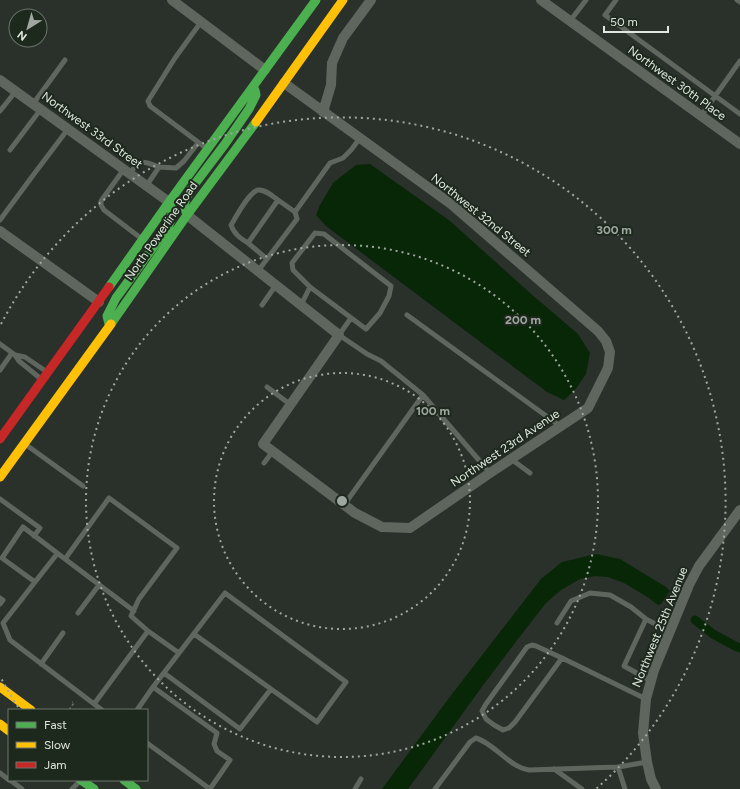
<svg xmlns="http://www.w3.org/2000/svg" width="740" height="789" font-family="Figtree,sans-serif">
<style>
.water{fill:#082707}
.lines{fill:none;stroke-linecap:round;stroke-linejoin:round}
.canal{stroke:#082707;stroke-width:9}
.path{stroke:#666b65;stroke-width:1.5;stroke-dasharray:3 2;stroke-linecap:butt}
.lane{stroke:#5f665e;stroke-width:5}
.street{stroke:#5f665e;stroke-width:10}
.fast{stroke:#4caf50;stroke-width:9}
.slow{stroke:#ffc107;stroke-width:9}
.jam{stroke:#c62828;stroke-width:9}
.ring{fill:none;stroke:#a0a7a0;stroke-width:2;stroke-dasharray:2 4}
.labels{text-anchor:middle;stroke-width:4;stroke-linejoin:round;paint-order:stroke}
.street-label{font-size:12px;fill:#e0e7df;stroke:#1e291d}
.centre{fill:#a0a7a0;stroke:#1e291d;stroke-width:2}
.ring-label{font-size:12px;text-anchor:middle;font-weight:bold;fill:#a0a7a0;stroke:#1e291d;stroke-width:4;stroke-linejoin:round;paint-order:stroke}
</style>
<rect width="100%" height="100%" fill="#2a302a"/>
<path class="water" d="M 370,164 L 450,221 L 530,293 L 578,334 L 590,353 L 586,374 L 575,390 L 564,400 L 547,392 L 326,226 L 316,215 L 320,205 L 333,183 L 356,165 Z
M 596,554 L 620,559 L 666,587 L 670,591 L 661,604 L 658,605 L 649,598 L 624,583 L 608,577 L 595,576 L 580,579 L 561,590 L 546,603 L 521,635 L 481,688 L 408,789 L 382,789 L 449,698 L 541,579 L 562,562 Z"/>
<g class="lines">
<path class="canal" d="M 695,620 L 713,634 L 737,647 L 740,648"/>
<path class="path" d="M 69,710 L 74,703 L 72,702"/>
<path class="lane" d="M 616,0 L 605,15 L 740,114
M 737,0 L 740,2
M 570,21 L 586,0
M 201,22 L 175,58 L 148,101 L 150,106 L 206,148
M 33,104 L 65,60
M 0,111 L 16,91
M 701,116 L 740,61
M 10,150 L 41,109
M 124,169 L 101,201 L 101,205 L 104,210 L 142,239
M 130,173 C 141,158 143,161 159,167
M 147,185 L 159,167 L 176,168 L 184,161 L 198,143
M 0,220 L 34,174 L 68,129
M 248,243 C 240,238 234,234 231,225 C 236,217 249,192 258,190 C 265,189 272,196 278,200
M 267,259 L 248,243 L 278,200 L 295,212
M 258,271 L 297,219 L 295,212 L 330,163 L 343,158 L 351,150 L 360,138
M 262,305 L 276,285
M 301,305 L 310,287 L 293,270 L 292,263 L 315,233 L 324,234 L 391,286 L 389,296 L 380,313 L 366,329 L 310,287
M 407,315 L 560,426
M 351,318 L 339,335 L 367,354 L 381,361 L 423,395 L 490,473
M 0,344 L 15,355 L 19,361 L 41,379
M 15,355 L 25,357 L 47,372
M 0,370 L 12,353
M 267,387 L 291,405
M 25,444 L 83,486
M 511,459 L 530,473
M 264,463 L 273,451
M 0,499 L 40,528 L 34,536
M 344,505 L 423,395
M 65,559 L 134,611
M 35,582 L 57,554
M 0,598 L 3,600 L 0,604
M 78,613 L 99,585
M 557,623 L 571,601 L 590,593 L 610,595 L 631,607 L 646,619
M 148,631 L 179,653
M 194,634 L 271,689
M 562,658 L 536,646 L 532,645 L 527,647 L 512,668 L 486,704 L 482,711 L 486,719 L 494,725 L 503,730 L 509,728 L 515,722 L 562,658 L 646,699
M 41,664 L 63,633
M 651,681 L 624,666 L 646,619 L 670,632
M 153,687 C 177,656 201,624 225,593 L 346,682 L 317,722 L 271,689 L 240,729 L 164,673
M 94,704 L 148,631 L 131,616 L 139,599 L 177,548 L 109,498 L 65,559 L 23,527 L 2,558 L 35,582 L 3,623 L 10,640 L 102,710
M 137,710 L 153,687 L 217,733 L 214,744 L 217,751 L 230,760 L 210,789
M 147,743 L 210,789
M 618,767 L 625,789
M 554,769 L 582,789
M 0,773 L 9,780
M 10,780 L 22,789
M 72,789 L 80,781
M 355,789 L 361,779
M 435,789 L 470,742 L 476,738 C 495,744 509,767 529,770 L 618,767 L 647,762"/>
<path class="street" d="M 172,0 L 265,70
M 541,0 L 740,144
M 0,80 L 169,202
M 323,112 L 331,85 L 332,63 L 343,38 L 371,0
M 187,215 L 339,335 L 263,444 L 355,513 L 382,527 L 410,528 L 490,473 L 588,408 L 608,368 L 610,352 L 606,341 L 598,331 L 451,204 L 284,83
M 0,231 L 99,302
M 656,789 L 651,779 L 647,762 L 643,733 L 646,699 L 654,670 L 689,585 L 699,566 L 740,510"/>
<path class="fast" d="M 187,215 L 184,205 L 186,198 L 194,185 L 225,144 L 249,109 L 256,95 L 255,90
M 109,287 L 169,202 L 316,0
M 109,324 L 107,316 L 116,298 L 168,227 C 172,218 174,211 169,202
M 111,324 L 187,215 L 256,122
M 81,780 L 94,789
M 124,780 L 136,789"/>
<path class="slow" d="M 256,122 L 343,0
M 0,477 L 111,324
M 0,687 L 31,710
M 0,724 L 9,731"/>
<path class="jam" d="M 0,439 L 109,287"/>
</g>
<g class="ring">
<circle cx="342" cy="501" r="128"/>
<circle cx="342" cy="501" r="256"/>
<path d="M18 707A384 384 0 0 1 1 678M1 324A384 384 0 1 1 596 789"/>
</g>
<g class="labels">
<g class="street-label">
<text transform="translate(677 83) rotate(36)" y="4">Northwest 30th Place</text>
<text transform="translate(92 130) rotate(36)" y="4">Northwest 33rd Street</text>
<text transform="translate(481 215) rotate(39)" y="4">Northwest 32nd Street</text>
<text transform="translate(161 231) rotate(-55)" y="4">North Powerline Road</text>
<text transform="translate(505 448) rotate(-34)" y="4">Northwest 23rd Avenue</text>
<text transform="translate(660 627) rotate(-68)" y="4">Northwest 25th Avenue</text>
</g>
</g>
<circle cx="342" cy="501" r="6" class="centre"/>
<g class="ring-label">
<text x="614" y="234">300 m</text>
<text x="523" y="324">200 m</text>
<text x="433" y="415">100 m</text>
</g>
<rect x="8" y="709" width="140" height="72" fill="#1e291d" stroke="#6c756b"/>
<rect x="16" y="722" width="20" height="6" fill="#4caf50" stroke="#6c756b"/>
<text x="44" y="729" font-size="12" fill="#e0e7df">Fast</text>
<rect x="16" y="742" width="20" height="6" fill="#ffc107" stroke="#6c756b"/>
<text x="44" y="749" font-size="12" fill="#e0e7df">Slow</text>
<rect x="16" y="762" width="20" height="6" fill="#c62828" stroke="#6c756b"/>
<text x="44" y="769" font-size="12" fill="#e0e7df">Jam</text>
<g transform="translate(28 28) rotate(217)"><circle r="19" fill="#1e291d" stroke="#6c756b"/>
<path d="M0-3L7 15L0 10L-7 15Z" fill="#a0a7a0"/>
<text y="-6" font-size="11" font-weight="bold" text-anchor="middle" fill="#e0e7df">N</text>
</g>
<path d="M604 26v6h64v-6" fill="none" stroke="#e0e7df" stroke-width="2"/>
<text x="610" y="26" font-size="12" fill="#e0e7df" stroke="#1e291d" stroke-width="3" paint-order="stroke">50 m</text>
</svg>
